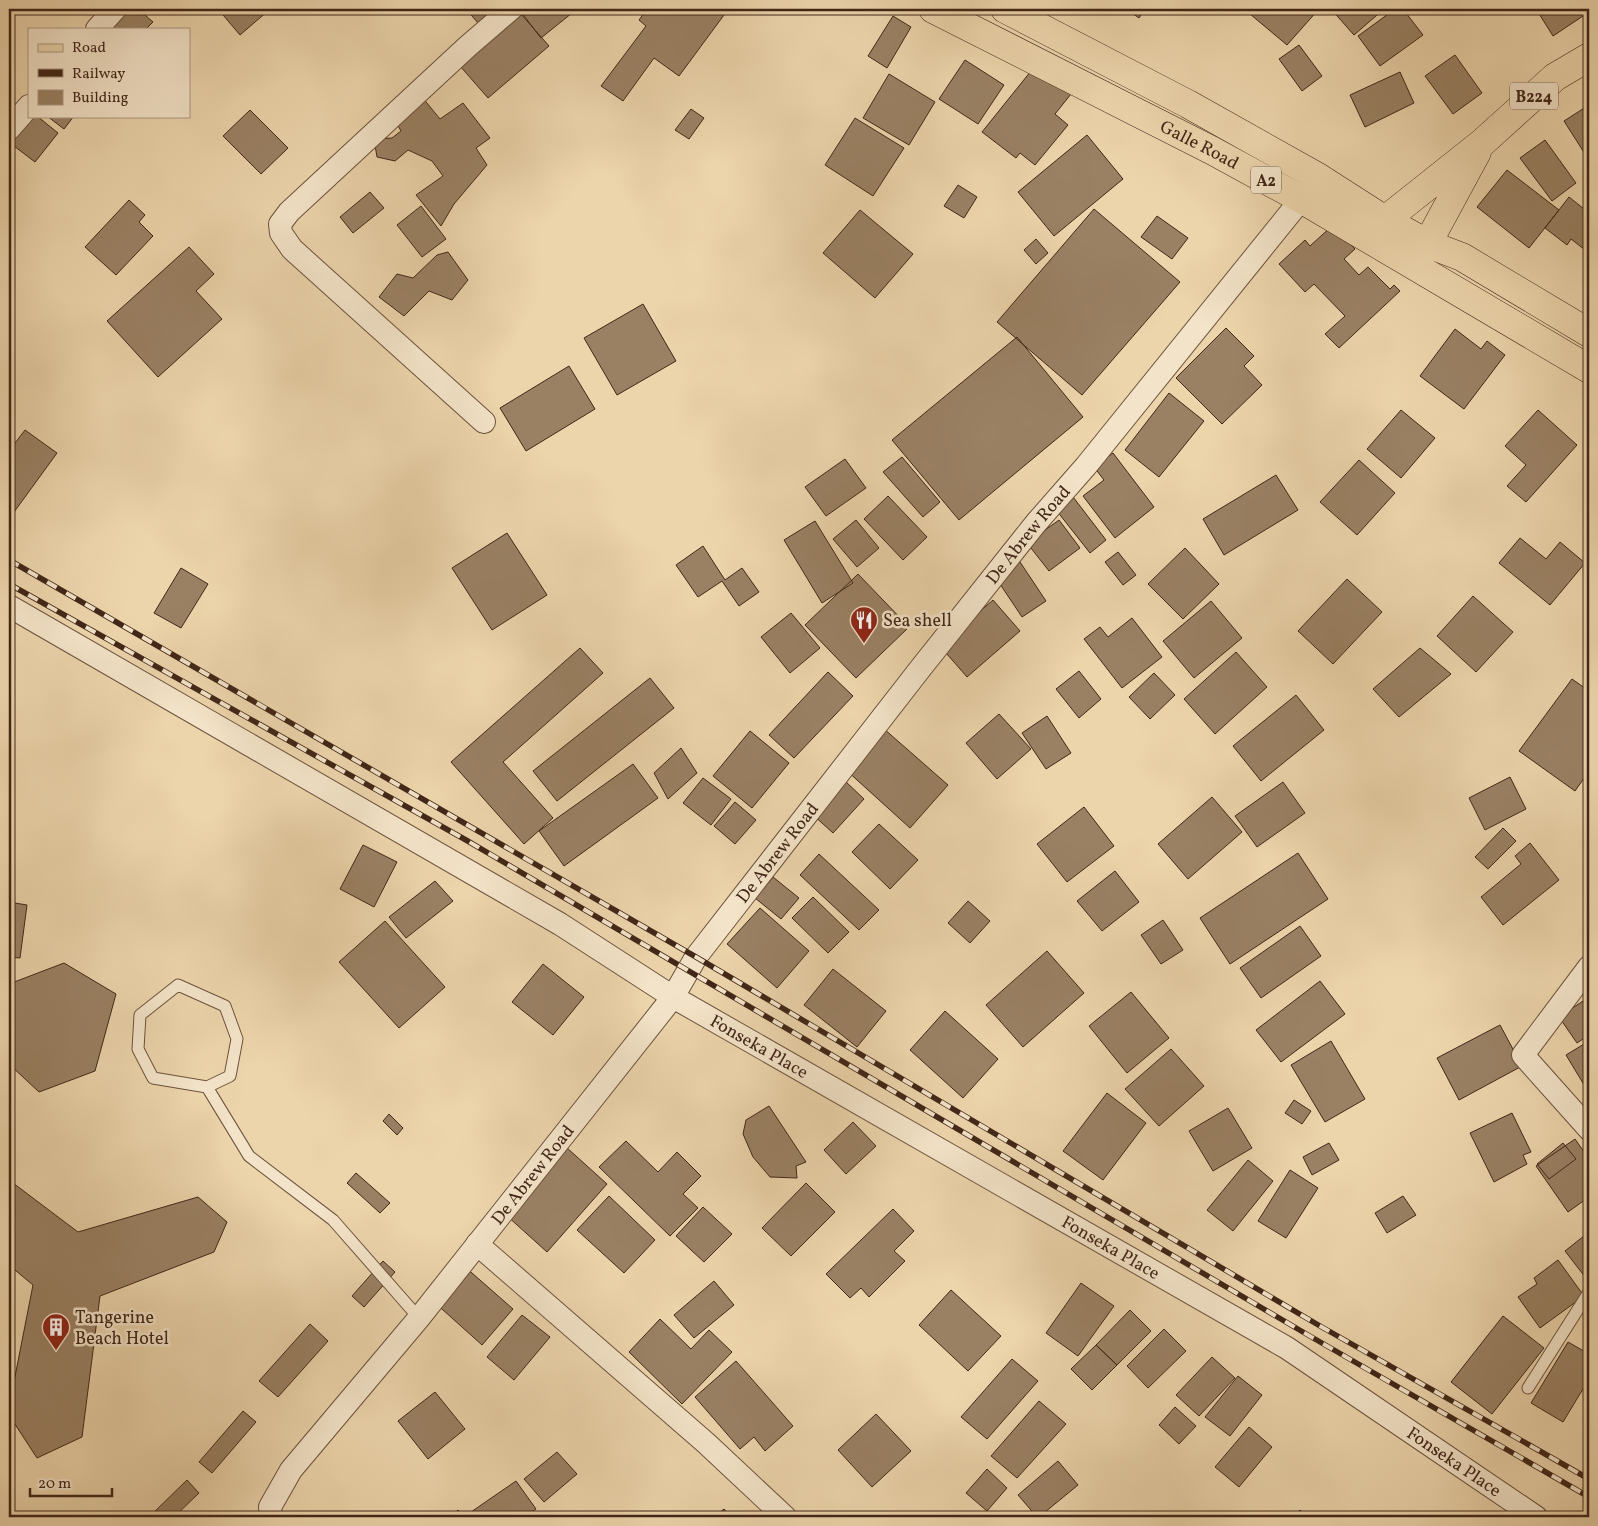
<svg xmlns="http://www.w3.org/2000/svg" width="1598" height="1526" font-family="Vollkorn,serif">
<style>
.building{fill:#9a8164;stroke:#412718}
.lines{fill:none;stroke-linecap:round;stroke-linejoin:round}
.service-casing{stroke:#6c523d;stroke-width:13}
.minor-casing{stroke:#6c523d;stroke-width:24}
.primary-casing{stroke:#412718;stroke-width:29}
.trunk-casing{stroke:#412718;stroke-width:29}
.service{stroke:#f3e3c8;stroke-width:11}
.minor{stroke:#f3e3c8;stroke-width:22}
.primary{stroke:#ecd4ab;stroke-width:28}
.trunk{stroke:#ecd4ab;stroke-width:28}
.rail-casing{stroke:#412718;stroke-width:5.5}
.rail{stroke:#f3e3c8;stroke-width:4;stroke-dasharray:11;stroke-linecap:butt}
.labels{text-anchor:middle;stroke-width:5;stroke-linejoin:round;paint-order:stroke}
.shield{fill:#f3e3c8;stroke:#765f4d;stroke-width:1}
.shield-label{font-size:16px;font-weight:bold;fill:#412718}
.street-label{font-size:18px;fill:#412718;stroke:#f3e3c8}
.poi-label{font-size:18px;fill:#412718;stroke:#f3e3c8;text-anchor:start}
</style>
<rect width="100%" height="100%" fill="#ecd4ab"/>
<filter id="stains"><feTurbulence type="fractalNoise" baseFrequency=".004" numOctaves="4"/><feColorMatrix values="0 0 0 0 .2 0 0 0 0 .09 0 0 0 0 .02 0 0 0 .5 -.17"/></filter>
<radialGradient id="worn" r=".72"><stop offset=".6" stop-color="#630" stop-opacity="0"/><stop offset="1" stop-color="#630" stop-opacity=".3"/></radialGradient>
<path class="building" d="M 126,9 L 138,9 L 153,22 L 146,29 L 107,29 Z
M 218,9 L 268,9 L 269,10 L 240,35 Z
M 466,9 L 494,9 L 478,23 Z
M 526,9 L 577,9 L 541,38 L 521,12 Z
M 647,9 L 716,9 L 724,15 L 679,76 L 654,58 L 623,101 L 601,86 L 646,26 L 639,20 Z
M 1126,9 L 1145,9 L 1139,18 Z
M 1244,9 L 1316,9 L 1318,10 L 1287,45 Z
M 1331,9 L 1384,9 L 1354,35 Z
M 1395,9 L 1403,9 L 1423,35 L 1380,66 L 1358,36 Z
M 1536,9 L 1589,9 L 1589,12 L 1553,36 Z
M 521,14 L 549,46 L 488,98 L 460,66 Z
M 893,16 L 911,27 L 887,68 L 868,56 Z
M 1299,45 L 1322,76 L 1302,91 L 1279,59 Z
M 1455,55 L 1482,93 L 1453,114 L 1425,76 Z
M 965,60 L 1004,85 L 978,124 L 939,99 Z
M 1035,66 L 1071,94 L 1055,114 L 1068,125 L 1035,165 L 1020,153 L 1016,158 L 982,132 Z
M 1400,72 L 1414,103 L 1365,127 L 1350,95 Z
M 889,74 L 935,102 L 909,145 L 863,118 Z
M 422,97 L 440,119 L 463,103 L 490,138 L 476,148 L 487,165 L 454,204 L 441,226 L 416,195 L 443,176 L 432,161 L 408,150 L 395,161 L 377,157 L 374,139 L 392,138 L 401,131 L 394,118 Z
M 1589,105 L 1589,151 L 1585,154 L 1564,121 Z
M 691,109 L 704,118 L 689,139 L 675,130 Z
M 250,110 L 288,148 L 261,174 L 223,136 Z
M 30,116 L 37,116 L 58,133 L 35,162 L 10,143 Z
M 47,116 L 74,116 L 64,129 Z
M 855,118 L 904,148 L 873,196 L 825,165 Z
M 1087,135 L 1123,179 L 1054,236 L 1018,192 Z
M 1545,140 L 1576,183 L 1552,201 L 1520,158 Z
M 1507,170 L 1559,210 L 1529,248 L 1477,207 Z
M 958,185 L 977,197 L 964,218 L 944,206 Z
M 370,192 L 384,208 L 353,233 L 340,217 Z
M 1569,197 L 1589,213 L 1589,253 L 1571,239 L 1567,245 L 1545,228 Z
M 129,200 L 145,215 L 139,222 L 153,236 L 116,275 L 85,247 Z
M 421,206 L 446,239 L 422,257 L 397,225 Z
M 1094,209 L 1180,282 L 1082,395 L 997,322 Z
M 860,210 L 913,254 L 875,298 L 823,253 Z
M 1157,216 L 1188,238 L 1172,259 L 1141,237 Z
M 1333,225 L 1355,249 L 1344,259 L 1359,275 L 1368,267 L 1390,289 L 1394,285 L 1400,291 L 1339,348 L 1325,334 L 1345,316 L 1314,284 L 1305,292 L 1279,264 L 1305,240 L 1310,246 Z
M 1036,239 L 1048,253 L 1036,264 L 1024,250 Z
M 189,247 L 214,274 L 196,291 L 222,319 L 158,377 L 107,321 Z
M 448,252 L 468,280 L 452,300 L 429,291 L 404,316 L 379,297 L 397,274 L 413,278 L 437,255 Z
M 643,304 L 676,361 L 617,395 L 584,338 Z
M 1226,328 L 1254,356 L 1244,366 L 1262,385 L 1222,424 L 1176,378 Z
M 1455,329 L 1481,349 L 1487,341 L 1505,355 L 1464,409 L 1420,376 Z
M 1017,337 L 1083,417 L 959,520 L 892,440 Z
M 569,366 L 595,409 L 526,451 L 500,408 Z
M 1169,393 L 1204,421 L 1159,477 L 1125,450 Z
M 1401,410 L 1435,438 L 1401,478 L 1367,449 Z
M 1538,410 L 1577,445 L 1526,502 L 1507,486 L 1526,465 L 1505,446 Z
M 25,430 L 57,453 L 9,519 L 9,451 Z
M 1113,453 L 1154,507 L 1115,538 L 1083,496 L 1104,480 L 1094,467 Z
M 902,457 L 940,502 L 923,517 L 883,472 Z
M 845,459 L 866,488 L 826,516 L 805,487 Z
M 1359,460 L 1395,493 L 1357,535 L 1320,502 Z
M 1276,475 L 1298,510 L 1224,555 L 1203,519 Z
M 1070,493 L 1106,540 L 1090,553 L 1053,506 Z
M 888,496 L 927,537 L 903,560 L 864,519 Z
M 856,520 L 879,548 L 857,567 L 833,539 Z
M 1059,520 L 1080,548 L 1049,571 L 1027,543 Z
M 815,521 L 853,583 L 822,603 L 784,540 Z
M 507,533 L 547,595 L 492,630 L 452,568 Z
M 1520,538 L 1546,559 L 1560,542 L 1585,563 L 1550,605 L 1499,563 Z
M 703,546 L 725,580 L 742,568 L 759,592 L 739,606 L 722,581 L 698,597 L 676,565 Z
M 1185,548 L 1219,584 L 1183,619 L 1148,584 Z
M 1118,552 L 1136,575 L 1123,585 L 1105,562 Z
M 1020,562 L 1046,601 L 1022,617 L 996,578 Z
M 181,568 L 208,584 L 181,628 L 154,613 Z
M 858,574 L 909,627 L 856,678 L 805,625 Z
M 1347,579 L 1382,612 L 1333,664 L 1298,631 Z
M 1473,596 L 1513,632 L 1476,672 L 1437,636 Z
M 993,600 L 1020,631 L 967,677 L 940,646 Z
M 1211,601 L 1242,638 L 1194,678 L 1163,641 Z
M 791,613 L 820,648 L 790,673 L 761,637 Z
M 1132,618 L 1162,657 L 1122,688 L 1084,639 L 1100,627 L 1108,637 Z
M 580,648 L 603,673 L 503,762 L 553,818 L 524,844 L 451,762 Z
M 1420,648 L 1451,674 L 1399,717 L 1373,689 Z
M 1236,652 L 1267,687 L 1215,734 L 1184,699 Z
M 1079,671 L 1101,699 L 1079,718 L 1056,689 Z
M 828,672 L 853,696 L 794,758 L 769,735 Z
M 1154,673 L 1175,695 L 1150,719 L 1129,697 Z
M 650,678 L 674,708 L 557,801 L 533,771 Z
M 1572,679 L 1589,691 L 1589,771 L 1575,791 L 1519,751 Z
M 1296,695 L 1324,730 L 1261,781 L 1233,746 Z
M 999,714 L 1031,749 L 997,779 L 966,743 Z
M 1047,716 L 1071,753 L 1046,769 L 1022,733 Z
M 883,728 L 948,785 L 910,828 L 846,770 Z
M 750,731 L 789,763 L 752,808 L 713,776 Z
M 681,748 L 697,773 L 668,799 L 654,773 Z
M 633,764 L 658,798 L 564,866 L 539,831 Z
M 1510,777 L 1526,809 L 1485,830 L 1469,798 Z
M 703,778 L 731,799 L 711,825 L 683,803 Z
M 844,780 L 864,799 L 833,833 L 812,814 Z
M 1283,782 L 1305,813 L 1257,847 L 1235,816 Z
M 1212,797 L 1242,832 L 1188,879 L 1158,844 Z
M 735,802 L 756,820 L 735,844 L 714,826 Z
M 1084,807 L 1114,846 L 1067,882 L 1037,844 Z
M 879,824 L 918,860 L 890,889 L 852,852 Z
M 1503,828 L 1516,841 L 1488,869 L 1475,857 Z
M 1530,843 L 1559,880 L 1503,925 L 1481,897 L 1521,864 L 1515,856 Z
M 363,845 L 397,862 L 374,907 L 340,889 Z
M 1298,853 L 1328,899 L 1230,964 L 1200,918 Z
M 819,854 L 879,910 L 859,930 L 800,875 Z
M 1115,871 L 1139,902 L 1102,931 L 1077,901 Z
M 773,877 L 799,898 L 781,919 L 755,898 Z
M 435,881 L 453,901 L 406,938 L 389,917 Z
M 813,897 L 849,932 L 828,953 L 792,918 Z
M 968,901 L 990,921 L 970,943 L 948,923 Z
M 9,902 L 27,905 L 20,958 L 9,957 Z
M 760,908 L 809,951 L 777,988 L 727,944 Z
M 1163,920 L 1183,950 L 1161,964 L 1141,935 Z
M 385,921 L 445,987 L 399,1028 L 339,962 Z
M 1300,926 L 1321,956 L 1261,998 L 1240,968 Z
M 1047,951 L 1084,993 L 1023,1047 L 986,1005 Z
M 64,963 L 116,994 L 95,1071 L 39,1092 L 9,1064 L 9,984 Z
M 543,964 L 584,997 L 553,1035 L 512,1002 Z
M 833,969 L 886,1011 L 857,1047 L 804,1005 Z
M 1320,981 L 1345,1014 L 1281,1062 L 1256,1030 Z
M 1131,992 L 1169,1038 L 1127,1073 L 1089,1026 Z
M 1589,997 L 1589,1035 L 1577,1043 L 1559,1017 Z
M 945,1011 L 998,1059 L 963,1098 L 910,1050 Z
M 1500,1025 L 1522,1066 L 1459,1100 L 1437,1058 Z
M 1331,1041 L 1365,1099 L 1325,1122 L 1291,1065 Z
M 1589,1041 L 1589,1093 L 1566,1055 Z
M 1171,1049 L 1204,1086 L 1159,1126 L 1125,1089 Z
M 1107,1093 L 1146,1123 L 1103,1180 L 1063,1151 Z
M 1294,1100 L 1311,1111 L 1302,1124 L 1285,1113 Z
M 769,1106 L 806,1162 L 796,1166 L 797,1178 L 770,1177 L 753,1157 L 743,1134 L 746,1120 Z
M 1228,1108 L 1252,1148 L 1213,1171 L 1189,1131 Z
M 1512,1113 L 1531,1152 L 1523,1155 L 1527,1164 L 1494,1182 L 1470,1133 Z
M 389,1114 L 403,1128 L 397,1135 L 383,1121 Z
M 853,1122 L 876,1146 L 846,1174 L 824,1150 Z
M 1575,1139 L 1589,1159 L 1589,1197 L 1568,1212 L 1536,1166 Z
M 626,1141 L 658,1172 L 677,1152 L 701,1176 L 683,1194 L 698,1208 L 670,1236 L 599,1167 Z
M 1329,1143 L 1339,1160 L 1312,1175 L 1303,1157 Z
M 1563,1143 L 1576,1159 L 1549,1179 L 1537,1164 Z
M 566,1147 L 607,1184 L 547,1252 L 506,1215 Z
M 1248,1160 L 1273,1181 L 1233,1231 L 1207,1210 Z
M 1290,1170 L 1318,1188 L 1286,1238 L 1258,1221 Z
M 356,1173 L 390,1203 L 380,1213 L 347,1183 Z
M 9,1180 L 78,1232 L 198,1197 L 227,1222 L 214,1252 L 100,1296 L 82,1437 L 37,1458 L 9,1415 L 9,1407 L 33,1285 L 9,1265 Z
M 806,1183 L 835,1212 L 791,1256 L 762,1228 Z
M 609,1196 L 655,1240 L 624,1273 L 577,1230 Z
M 1403,1196 L 1416,1215 L 1387,1233 L 1375,1213 Z
M 703,1207 L 732,1234 L 704,1262 L 676,1236 Z
M 893,1209 L 914,1231 L 894,1251 L 905,1261 L 869,1297 L 861,1288 L 850,1298 L 826,1274 Z
M 1589,1232 L 1589,1282 L 1565,1251 Z
M 1558,1260 L 1584,1296 L 1540,1328 L 1518,1297 L 1537,1284 L 1534,1278 Z
M 383,1261 L 395,1272 L 364,1307 L 352,1296 Z
M 464,1266 L 513,1309 L 482,1345 L 433,1301 Z
M 714,1281 L 734,1305 L 694,1338 L 674,1315 Z
M 1081,1283 L 1114,1306 L 1078,1356 L 1046,1333 Z
M 951,1290 L 1001,1336 L 968,1371 L 919,1325 Z
M 1130,1310 L 1151,1331 L 1117,1365 L 1096,1345 Z
M 522,1315 L 550,1337 L 514,1380 L 487,1357 Z
M 1503,1316 L 1544,1348 L 1492,1414 L 1451,1382 Z
M 660,1319 L 691,1349 L 709,1330 L 732,1352 L 682,1404 L 629,1352 Z
M 310,1324 L 328,1341 L 278,1397 L 259,1381 Z
M 1164,1329 L 1186,1351 L 1148,1388 L 1127,1366 Z
M 1568,1342 L 1589,1354 L 1589,1379 L 1563,1422 L 1531,1403 Z
M 1096,1345 L 1117,1365 L 1092,1390 L 1071,1369 Z
M 1212,1357 L 1235,1378 L 1199,1416 L 1176,1395 Z
M 1012,1359 L 1038,1381 L 987,1439 L 961,1417 Z
M 736,1361 L 793,1426 L 765,1451 L 754,1437 L 740,1449 L 695,1397 Z
M 1238,1376 L 1262,1395 L 1230,1436 L 1205,1417 Z
M 435,1392 L 465,1429 L 428,1459 L 398,1421 Z
M 1039,1401 L 1066,1424 L 1017,1478 L 991,1456 Z
M 1175,1407 L 1196,1426 L 1179,1444 L 1159,1425 Z
M 243,1411 L 256,1422 L 212,1473 L 199,1462 Z
M 876,1414 L 911,1451 L 872,1487 L 838,1450 Z
M 1249,1427 L 1272,1447 L 1239,1487 L 1215,1467 Z
M 557,1452 L 577,1474 L 544,1502 L 524,1479 Z
M 1058,1461 L 1078,1485 L 1039,1517 L 1037,1517 L 1018,1495 Z
M 987,1469 L 1007,1488 L 987,1511 L 966,1493 Z
M 187,1480 L 199,1493 L 174,1517 L 149,1517 Z
M 516,1481 L 536,1509 L 524,1517 L 475,1517 L 471,1512 Z
M 724,1509 L 731,1517 L 714,1517 Z
M 458,1510 L 464,1517 L 450,1517 Z
M 1300,1510 L 1307,1517 L 1292,1517 Z"/>
<g class="lines">
<g class="service-casing">
<path id="service" d="M 178,985 L 225,1006 L 237,1039 L 230,1076 L 207,1087 L 153,1078 L 138,1049 L 140,1015 Z
M 207,1087 L 249,1156 L 333,1220 L 419,1318
M 1528,1388 L 1589,1292"/>
</g>
<g class="minor-casing">
<g id="minor">
<path d="M 97,29 L 115,9"/>
<path d="M 9,129 L 29,106"/>
<path d="M 484,422 L 292,249 L 281,233 L 280,224 L 289,212 L 468,46 L 511,9"/>
<path id="s1" d="M 9,606 L 560,924 L 673,997 L 1287,1348 L 1536,1517"/>
<path d="M 1589,967 L 1523,1055 L 1589,1129"/>
<path d="M 477,1244 L 706,1443 L 785,1517"/>
<path id="s2" d="M 271,1517 L 270,1507 L 291,1470 L 419,1318 L 673,997 L 696,957 L 920,669 L 1036,523 L 1086,466 L 1312,186"/>
</g>
</g>
<g class="primary-casing">
<path id="primary" d="M 1372,237 L 1385,220 L 1483,142 L 1555,77 L 1589,57
M 1417,263 L 1477,152"/>
</g>
<g class="trunk-casing">
<g id="trunk">
<path id="s3" d="M 933,9 L 1213,151 L 1301,199 L 1589,369"/>
<path d="M 1005,9 L 1188,104 L 1318,177 L 1385,220 L 1428,244 L 1462,257 L 1589,333"/>
</g>
</g>
<use href="#service" class="service"/>
<use href="#minor" class="minor"/>
<use href="#primary" class="primary"/>
<use href="#trunk" class="trunk"/>
<g class="rail-casing">
<path id="rail" d="M 9,560 L 696,957 L 1320,1326 L 1589,1479
M 9,584 L 466,840 L 1308,1335 L 1589,1497"/>
</g>
<use href="#rail" class="rail"/>
</g>
<defs>
<g id="restaurant-pin" transform="scale(1.4375)"><path d="M0 17L-7.5 6A9.5 9.5 0 1 1 7.5 6Z" fill="#8f2418" stroke="#f3e3c8"/><path d="M-5-6h1v4h1v-4h1v4h1v-4h1v5L-1.5 .5V6h-2V.5L-5-1ZM5-6V6H3V1.5H1.5Q1.5-4 5-6Z" fill="#fff"/></g>
<g id="building-pin" transform="scale(1.4375)"><path d="M0 17L-7.5 6A9.5 9.5 0 1 1 7.5 6Z" fill="#8f2418" stroke="#f3e3c8"/><path d="M-4-6H4V6H1V3H-1V6H-4ZM-2.5-4.3h1.7v1.8h-1.7ZM.8-4.3h1.7v1.8H.8ZM-2.5-1h1.7V.8h-1.7ZM.8-1h1.7V.8H.8Z" fill="#fff"/></g>
</defs>
<g fill-rule="evenodd">
<use href="#restaurant-pin" x="864" y="620"/>
<use href="#building-pin" x="56" y="1327"/>
</g>
<g class="labels">
<g class="shield">
<rect x="1510" y="82.5" width="48" height="27" rx="4"/>
<rect x="1251" y="166.5" width="30" height="27" rx="4"/>
</g>
<g class="shield-label">
<text x="1534" y="102">B224</text>
<text x="1266" y="186">A2</text>
</g>
<g class="street-label">
<text dy="6" stroke="none"><textPath href="#s3" startOffset="299">Galle Road</textPath></text>
<text dy="6" stroke="none"><textPath href="#s2" startOffset="1244">De Abrew Road</textPath></text>
<text dy="6" stroke="none"><textPath href="#s2" startOffset="839">De Abrew Road</textPath></text>
<text dy="6" stroke="none"><textPath href="#s1" startOffset="870">Fonseka Place</textPath></text>
<text dy="6" stroke="none"><textPath href="#s2" startOffset="434">De Abrew Road</textPath></text>
<text dy="6" stroke="none"><textPath href="#s1" startOffset="1275">Fonseka Place</textPath></text>
<text dy="6" stroke="none"><textPath href="#s1" startOffset="1680">Fonseka Place</textPath></text>
</g>
<g class="poi-label">
<text x="883" y="626">Sea shell</text>
<text x="75" y="1323">Tangerine<tspan x="75" dy="21">Beach Hotel</tspan></text>
</g>
</g>
<rect width="1598" height="1526" fill="none" stroke="#ecd4ab" stroke-width="30"/>
<rect x="10" y="10" width="1578" height="1506" fill="none" stroke="#412718" stroke-width="2.5"/>
<rect x="15" y="15" width="1568" height="1496" fill="none" stroke="#412718"/>
<rect x="28" y="28" width="162" height="90" fill="#f3e3c8" stroke="#ac9882"/>
<rect x="38" y="44" width="25" height="8" fill="#ecd4ab" stroke="#ac9882"/>
<text x="72" y="52" font-size="15" fill="#412718">Road</text>
<rect x="38" y="69" width="25" height="8" fill="#412718" stroke="#ac9882"/>
<text x="72" y="78" font-size="15" fill="#412718">Railway</text>
<rect x="38" y="90" width="25" height="15" fill="#9a8164" stroke="#ac9882"/>
<text x="72" y="102" font-size="15" fill="#412718">Building</text>
<path d="M30 1488v8h82v-8" fill="none" stroke="#412718" stroke-width="2.5"/>
<text x="38" y="1488" font-size="15" fill="#412718" stroke="#f3e3c8" stroke-width="4" paint-order="stroke">20 m</text>
<rect width="100%" height="100%" filter="url(#stains)"/>
<rect width="100%" height="100%" fill="url(#worn)"/>
</svg>
